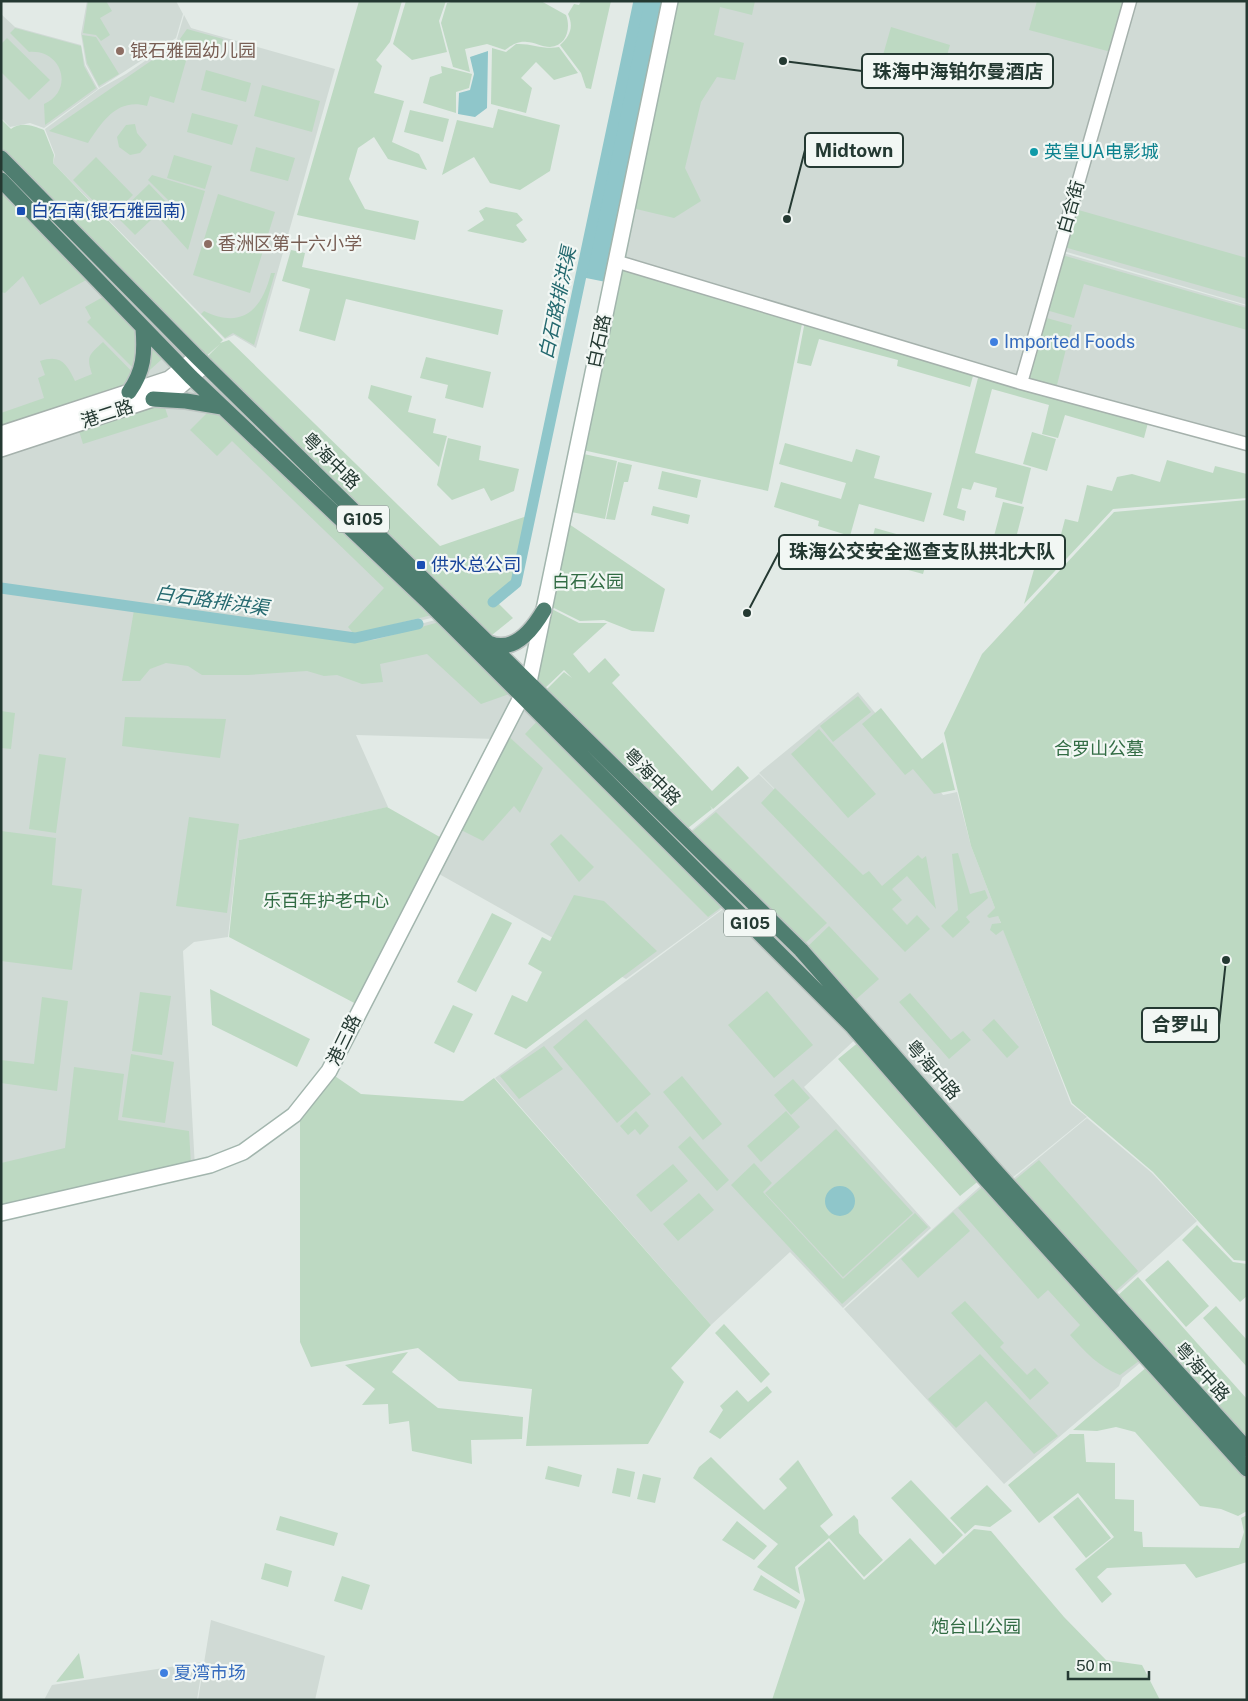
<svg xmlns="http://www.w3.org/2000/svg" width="1248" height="1701" font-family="'Public Sans','Noto Sans SC',sans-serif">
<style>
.built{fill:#d0dad5}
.green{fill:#bdd9c2}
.water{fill:#8fc6ca}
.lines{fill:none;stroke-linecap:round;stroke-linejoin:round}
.canal{stroke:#8fc6ca;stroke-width:11}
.minor-casing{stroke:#a5b1ac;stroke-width:15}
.tertiary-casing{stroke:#a5b1ac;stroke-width:18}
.secondary-casing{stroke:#a2b5ad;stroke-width:18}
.trunk-casing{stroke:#bdc4c2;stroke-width:18}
.minor{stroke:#fff;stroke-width:12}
.tertiary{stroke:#fff;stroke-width:15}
.secondary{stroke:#fff;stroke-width:15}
.trunk{stroke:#4f7e70;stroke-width:15}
.education-dot{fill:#8d6e63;stroke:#f2f7f4;stroke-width:2}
.culture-dot{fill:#0f9aa8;stroke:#f2f7f4;stroke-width:2}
.transit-dot{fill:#1a4fb4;stroke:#f2f7f4;stroke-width:2}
.shop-dot{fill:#3f7fe0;stroke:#f2f7f4;stroke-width:2}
.labels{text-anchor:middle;stroke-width:4.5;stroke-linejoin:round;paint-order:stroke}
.shield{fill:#f2f7f4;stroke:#62726c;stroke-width:1}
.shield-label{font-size:16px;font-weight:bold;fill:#243932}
.education-label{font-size:18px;fill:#785e54;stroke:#f2f7f4;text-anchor:start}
.culture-label{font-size:18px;fill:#0d838f;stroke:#f2f7f4;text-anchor:start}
.street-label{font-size:18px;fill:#243932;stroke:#f2f7f4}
.transit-label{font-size:18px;fill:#164399;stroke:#f2f7f4;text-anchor:start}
.shop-label{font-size:18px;fill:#366cbe;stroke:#f2f7f4;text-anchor:start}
.park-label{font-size:18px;fill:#326c44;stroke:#f2f7f4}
.water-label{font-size:19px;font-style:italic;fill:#24696f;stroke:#f2f7f4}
.leader{fill:none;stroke:#243932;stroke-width:2}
.callout-dot{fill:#243932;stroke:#f2f7f4;stroke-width:2}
.callout{fill:#f2f7f4;stroke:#243932;stroke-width:2}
.callout-label{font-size:19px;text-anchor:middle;font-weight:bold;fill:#243932}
</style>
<rect width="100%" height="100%" fill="#e2eae6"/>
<path class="built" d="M 87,1 L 176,1 L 183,14 L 176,38 L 99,88 L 86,64 L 81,34 Z
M 671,1 L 1129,1 L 1020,382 L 616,261 Z
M 1130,1 L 1247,1 L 1247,305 L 1060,250 Z
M 1,14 L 15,27 L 81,45 L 85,65 L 98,89 L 44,128 L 30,123 L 10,127 L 1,118 Z
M 184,15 L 191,28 L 335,69 L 256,348 L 234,335 L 225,339 L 53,163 L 55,155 L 45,129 L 99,89 L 126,74 L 177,39 Z
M 1,180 L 198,375 L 1,438 Z
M 1060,252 L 1247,306 L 1247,443 L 1022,383 Z
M 199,377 L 440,616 L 354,636 L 1,586 L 1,440 Z
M 1,589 L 354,639 L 374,636 L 443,618 L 730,903 L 626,979 L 432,870 L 497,739 L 356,735 L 388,807 L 239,840 L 228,937 L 194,942 L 183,951 L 195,1168 L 1,1212 Z
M 858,692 L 943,795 L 957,792 L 971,846 L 1071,1104 L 1087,1117 L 1007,1182 L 802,949 L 860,893 L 802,949 L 686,835 L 759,774 L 810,825 L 759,773 Z
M 730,904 L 859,1036 L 804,1087 L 931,1228 L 843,1308 L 790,1252 L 711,1325 L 495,1078 Z
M 1087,1118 L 1152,1173 L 1197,1221 L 1111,1298 L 1008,1183 Z
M 986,1181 L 1146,1358 L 1122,1378 L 1119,1386 L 1004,1484 L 844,1309 Z
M 211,1620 L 325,1656 L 315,1700 L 198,1700 Z
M 203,1662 L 197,1700 L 44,1700 L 52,1685 Z"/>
<path class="green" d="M 88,1 L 106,1 L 112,11 L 100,18 L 110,35 L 101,41 L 96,35 L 83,33 Z
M 359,1 L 402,1 L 390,42 L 376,60 L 382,66 L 374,93 L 404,101 L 392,142 L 419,154 L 427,170 L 388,159 L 374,137 L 358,148 L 349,179 L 365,209 L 419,221 L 415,240 L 297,215 Z
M 406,1 L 446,1 L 439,21 L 447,52 L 412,60 L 393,44 Z
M 455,1 L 541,1 L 566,15 C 571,28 567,46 550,47 C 542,47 534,42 527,42 C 518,41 512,45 505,50 L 487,44 L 465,49 L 470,72 L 453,67 L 441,23 L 447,3 Z
M 581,1 L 611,1 L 591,89 L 586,88 L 581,73 L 560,45 C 570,36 574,27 568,14 L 574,4 L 579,5 Z
M 676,1 L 755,1 L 752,15 L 720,7 L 714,35 L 744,43 L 735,80 L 717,77 L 701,102 L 685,168 L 701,201 L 674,218 L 632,208 Z
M 1037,1 L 1124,1 L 1111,52 L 1029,30 Z
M 891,27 L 950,45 L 942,73 L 883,55 Z
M 15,28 L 81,46 L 84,66 L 96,88 L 45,125 L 44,104 C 75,90 62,49 29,52 L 10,33 Z
M 187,29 L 223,39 L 221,48 L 192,40 L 174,103 L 150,96 L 147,106 C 117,98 103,121 88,143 L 49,131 L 177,43 Z
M 82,35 L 96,37 L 119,74 L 99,86 L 87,63 Z
M 7,38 L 50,80 L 29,100 L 1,72 L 1,44 Z
M 516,44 C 531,43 544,50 559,47 L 578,73 L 554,80 L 536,62 L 521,78 L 532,88 L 526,113 L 491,104 L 492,48 L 506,52 Z
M 441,66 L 472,74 L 469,88 L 456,92 L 456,113 L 423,103 L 430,77 L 442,73 Z
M 206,70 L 251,83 L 246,102 L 201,90 Z
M 262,85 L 320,101 L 312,132 L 254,116 Z
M 498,109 L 560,125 L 550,171 L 520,190 L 490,183 L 474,157 L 442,175 L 457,120 L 493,128 Z
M 410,110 L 449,119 L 443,142 L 404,132 Z
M 192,113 L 238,125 L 232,145 L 187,132 Z
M 1,119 L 11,129 C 21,121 34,126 44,130 L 54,155 L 53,163 L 223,340 L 220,343 L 229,340 L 440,546 L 530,515 L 516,583 L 495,600 L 513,618 L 487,639 L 204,360 L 220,344 L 203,359 L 1,158 Z
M 135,124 L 137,133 L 147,145 L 140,153 L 130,155 L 119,147 L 117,137 L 126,125 Z
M 256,147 L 295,158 L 288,181 L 250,171 Z
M 174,155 L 212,166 L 205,189 L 167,178 Z
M 96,157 L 133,195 L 110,218 L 73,180 Z
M 152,175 L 205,191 L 188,250 L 160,219 L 174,206 L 148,180 Z
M 149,184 L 168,204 L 135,235 L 116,216 Z
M 1,189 L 90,278 L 40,305 L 23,276 L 5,293 L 1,292 Z
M 218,194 L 275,212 L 250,293 L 193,275 Z
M 486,207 L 517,213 L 523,220 L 516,225 L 527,240 L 523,243 L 467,231 L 484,220 L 479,211 Z
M 1075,209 L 1247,258 L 1247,299 L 1064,247 Z
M 291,250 L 305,253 L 302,267 L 503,310 L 498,335 L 346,299 L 335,341 L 299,331 L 310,289 L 282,281 Z
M 1062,255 L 1247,308 L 1247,330 L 1084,284 L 1074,318 L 1046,310 Z
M 615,263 L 803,319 L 768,491 L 578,449 Z
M 271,273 L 275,273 L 254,345 L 233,333 L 225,338 L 201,314 L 204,311 C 243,330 262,309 271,273 Z
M 112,292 L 171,351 L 142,377 L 87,322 L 91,318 L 85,307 Z
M 1043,317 L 1072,325 L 1056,389 L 1027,381 Z
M 805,321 L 974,372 L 970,387 L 897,366 L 898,360 L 819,339 L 811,366 L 797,363 Z
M 103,342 L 149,389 L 1,437 L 1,413 L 44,398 L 38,378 L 45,375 L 40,361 C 61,354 67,364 75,381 L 92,374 C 86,356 89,355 103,342 Z
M 426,357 L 491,372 L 483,408 L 445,398 L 448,385 L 420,378 Z
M 979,374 L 1149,419 L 1144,438 L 1065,415 L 1058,438 L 1042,434 L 1049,405 L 992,389 L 975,453 L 1031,468 L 1022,504 L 995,497 L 997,488 L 974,482 L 971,490 L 962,488 L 957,508 L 966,511 L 964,521 L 943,515 Z
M 371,385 L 412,396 L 408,412 L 436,419 L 433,433 L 447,436 L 439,467 L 368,398 Z
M 160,392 L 168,417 L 83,444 L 75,418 Z
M 220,400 L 436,614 L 354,634 L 348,627 L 384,588 L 232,441 L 217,456 L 190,430 Z
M 1032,432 L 1056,439 L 1047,471 L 1023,464 Z
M 448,438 L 481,446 L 479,460 L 519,469 L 514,491 L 491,501 L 484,488 L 452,500 L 437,485 Z
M 785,443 L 852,462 L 856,449 L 880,456 L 874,478 L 932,493 L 924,522 L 859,504 L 850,536 L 818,526 L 819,521 L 774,507 L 781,482 L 841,499 L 846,483 L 779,464 Z
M 579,453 L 617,461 L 605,519 L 567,511 Z
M 1167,460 L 1213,473 L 1215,466 L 1247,474 L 1247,498 L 1113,509 L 1024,604 L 1035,566 L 1046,553 L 1049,544 L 1058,546 L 1065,519 L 1078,522 L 1087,485 L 1112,491 L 1117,477 L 1132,474 L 1160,482 Z
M 618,462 L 632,465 L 628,482 L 624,482 L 615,520 L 606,519 Z
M 662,471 L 701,480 L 697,498 L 658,489 Z
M 1247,500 L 1247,1261 L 1234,1260 L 1153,1172 L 1072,1103 L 1003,930 L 996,935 L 990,930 L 992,924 L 1001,923 L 998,916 L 989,918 L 987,916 L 995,908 L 971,846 L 944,733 L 982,654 L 1114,512 Z
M 1003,502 L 1024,507 L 1017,534 L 1025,537 L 1020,559 L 990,551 Z
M 653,506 L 690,515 L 688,524 L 651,515 Z
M 563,520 L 665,589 L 654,632 L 632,631 L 604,620 L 580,621 L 546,604 Z
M 875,528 L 907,537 L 902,556 L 870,547 Z
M 909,536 L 932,542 L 923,574 L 901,568 Z
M 546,606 L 579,623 L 607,623 L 573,654 L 589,673 L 605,658 L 620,675 L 612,683 L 712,791 L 738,766 L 749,778 L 713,809 L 710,806 L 712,809 L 683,832 L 543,693 L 564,672 L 572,678 L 564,670 L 542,691 L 532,681 Z
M 134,610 L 357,641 L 374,640 L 443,621 L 512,693 L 481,704 L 427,654 L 380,664 L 383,682 L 362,684 L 337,675 L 324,676 L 307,671 L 248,675 L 202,675 L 188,666 L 166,663 L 150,669 L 140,681 L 122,681 Z
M 858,696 L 871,712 L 833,742 L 820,726 Z
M 881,708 L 922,759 L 943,742 L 955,790 L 934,794 L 913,769 L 905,775 L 862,724 Z
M 1,711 L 15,713 L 11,749 L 1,748 Z
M 125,717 L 226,719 L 220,758 L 122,746 Z
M 541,717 L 727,903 L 708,917 L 525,734 Z
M 819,729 L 876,794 L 848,818 L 791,754 Z
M 506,734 L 543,768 L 520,813 L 514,806 L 483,841 L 457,828 Z
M 39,754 L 66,758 L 56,833 L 29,829 Z
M 775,788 L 863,875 L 869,871 L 882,886 L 918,855 L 922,859 L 926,856 L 936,909 L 907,876 L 892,889 L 902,900 L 892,909 L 907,925 L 917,915 L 930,929 L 905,952 L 761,803 Z
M 387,807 L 445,840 L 360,1006 L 229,937 L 239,840 Z
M 716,812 L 827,923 L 801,947 L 688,835 Z
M 189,817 L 239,824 L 227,913 L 176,906 Z
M 1,831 L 56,838 L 52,885 L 82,889 L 72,970 L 1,961 Z
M 561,834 L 594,867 L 579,882 L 550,844 Z
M 958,853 L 970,894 L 985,890 L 988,898 L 966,917 L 970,922 L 953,938 L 941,926 L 958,910 L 952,854 Z
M 574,895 L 604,901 L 657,951 L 526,1049 L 494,1034 L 512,995 L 527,1002 L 542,972 L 528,964 L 542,937 L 550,941 Z
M 492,913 L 512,923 L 476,992 L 457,982 Z
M 829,926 L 879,979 L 853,1002 L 804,950 Z
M 210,989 L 310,1039 L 297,1067 L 212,1025 Z
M 767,991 L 813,1045 L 774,1078 L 728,1025 Z
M 140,992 L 171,996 L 162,1055 L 132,1051 Z
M 910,993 L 951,1040 L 963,1031 L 971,1040 L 949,1059 L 899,1002 Z
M 42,997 L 68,1001 L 57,1091 L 1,1083 L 1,1060 L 34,1064 Z
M 453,1005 L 473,1014 L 454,1053 L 434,1043 Z
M 586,1019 L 651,1094 L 617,1123 L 553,1047 Z
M 994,1019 L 1019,1047 L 1007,1058 L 982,1030 Z
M 860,1041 L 981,1179 L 960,1196 L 838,1059 Z
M 544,1046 L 563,1069 L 519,1099 L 500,1076 Z
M 131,1054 L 174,1062 L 165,1123 L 122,1117 Z
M 74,1067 L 124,1074 L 118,1120 L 189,1131 L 191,1164 L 1,1207 L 1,1163 L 65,1148 Z
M 329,1072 L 361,1094 L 463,1101 L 494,1078 L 711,1325 L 671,1368 L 684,1382 L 648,1444 L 526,1446 L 532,1389 L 459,1381 L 418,1348 L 311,1367 L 300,1342 L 300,1108 Z
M 682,1076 L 722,1124 L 703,1140 L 663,1092 Z
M 793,1079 L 810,1098 L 791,1115 L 774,1095 Z
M 636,1111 L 649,1126 L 640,1135 L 635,1129 L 628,1135 L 620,1126 Z
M 786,1111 L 800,1127 L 761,1162 L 747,1146 Z
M 836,1129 L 913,1213 L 843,1277 L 765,1193 Z
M 690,1136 L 729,1180 L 717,1191 L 678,1147 Z
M 1039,1160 L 1138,1271 L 1111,1295 L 1011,1183 Z
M 754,1163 L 772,1183 L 763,1192 L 843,1279 L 915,1213 L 928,1227 L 842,1304 L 731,1185 Z
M 673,1164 L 688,1181 L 651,1212 L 636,1195 Z
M 986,1184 L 1143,1358 L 1120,1375 C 1099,1367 1085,1352 1070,1335 L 1080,1325 L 1048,1290 L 1038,1299 L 958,1208 Z
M 699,1193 L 714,1210 L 678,1241 L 663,1224 Z
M 953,1212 L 970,1231 L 918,1278 L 901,1259 Z
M 1197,1225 L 1233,1262 L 1247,1264 L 1247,1296 L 1240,1302 L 1182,1240 Z
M 1168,1260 L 1209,1306 L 1186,1327 L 1145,1280 Z
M 1138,1277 L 1247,1399 L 1247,1445 L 1114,1299 Z
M 965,1301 L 1004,1343 L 1000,1347 L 1027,1375 L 1035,1368 L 1049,1383 L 1030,1400 L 951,1313 Z
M 1216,1306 L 1247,1340 L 1247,1367 L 1203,1318 Z
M 724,1324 L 770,1374 L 761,1383 L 715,1333 Z
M 408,1352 L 392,1372 L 438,1408 L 523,1417 L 522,1439 L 471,1440 L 472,1464 L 412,1451 L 409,1421 L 389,1424 L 388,1404 L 362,1405 L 375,1389 L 345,1365 Z
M 980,1354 L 1058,1436 L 1034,1454 L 986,1401 L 956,1428 L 928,1399 Z
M 1148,1366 L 1247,1474 L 1247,1511 L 1238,1516 L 1221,1509 L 1200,1506 L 1135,1432 L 1116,1427 L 1097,1431 L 1073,1430 Z
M 767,1386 L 772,1392 L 720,1439 L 709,1432 L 723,1410 L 720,1406 L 737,1390 L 748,1402 Z
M 1070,1434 L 1084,1434 L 1086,1462 L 1115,1463 L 1115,1499 L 1134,1500 L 1134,1531 L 1142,1532 L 1143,1547 L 1239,1548 L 1244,1532 L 1241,1518 L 1247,1515 L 1247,1562 L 1196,1578 L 1185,1564 L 1107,1568 L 1097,1577 L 1112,1594 L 1102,1603 L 1075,1569 L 1114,1537 L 1078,1493 L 1039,1523 L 1008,1485 Z
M 711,1457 L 764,1510 L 787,1488 L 779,1479 L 798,1460 L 833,1515 L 820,1526 L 829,1536 L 854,1515 L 858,1520 L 859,1533 L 883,1560 L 864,1577 L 829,1538 L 795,1567 L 800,1594 L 757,1567 L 778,1544 L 693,1478 L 699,1467 Z
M 548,1466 L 582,1475 L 579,1487 L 545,1479 Z
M 617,1468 L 635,1472 L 630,1497 L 612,1493 Z
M 643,1474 L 661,1478 L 655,1503 L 637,1499 Z
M 911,1480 L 963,1535 L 943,1554 L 891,1498 Z
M 987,1485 L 1012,1511 L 990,1527 L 975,1525 L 965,1534 L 950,1518 Z
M 1078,1497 L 1111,1538 L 1086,1558 L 1053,1517 Z
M 280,1516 L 338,1533 L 334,1546 L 276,1530 Z
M 737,1521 L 767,1546 L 754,1560 L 722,1540 Z
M 974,1529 L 991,1531 L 1064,1617 L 1106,1660 L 1142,1665 L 1160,1700 L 772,1700 L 805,1600 L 798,1568 L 829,1541 L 864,1580 L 910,1538 L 935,1565 Z
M 265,1563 L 292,1571 L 288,1587 L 261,1579 Z
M 761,1575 L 800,1601 L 796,1609 L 753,1590 Z
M 342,1576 L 370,1585 L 362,1610 L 334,1601 Z
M 79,1653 L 84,1678 L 56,1682 Z"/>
<path class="water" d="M 639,1 L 670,1 L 611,283 L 581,277 Z
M 488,51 L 487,108 L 475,117 L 458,114 L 459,93 L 470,90 L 474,74 L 470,57 Z
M825 1201a15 15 0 1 1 30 0a15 15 0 1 1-30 0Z"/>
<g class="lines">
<path class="canal" d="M 1,588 L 355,638 L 418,624
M 493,602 L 516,583 L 639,1"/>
<g class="minor-casing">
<path id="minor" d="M 615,261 L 1021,383 L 1247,444
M 1021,383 L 1130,1"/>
</g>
<g class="tertiary-casing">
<path id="tertiary" d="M 1,434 L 169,379 L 197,357
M 1,449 L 153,399 L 179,387 L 205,365"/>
</g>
<g class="secondary-casing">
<path id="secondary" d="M 1,1213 L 210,1165 L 243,1152 L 294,1115 L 329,1071 L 529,682 L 670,1"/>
</g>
<g class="trunk-casing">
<path id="trunk" d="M 1,158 L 197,357 L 801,950 L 991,1166 L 1247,1449
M 1,180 L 191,377 L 426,600 L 853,1027 L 982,1175 L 1247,1469
M 129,392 C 144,371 145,353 143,328
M 153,399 L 186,401 L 222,407
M 489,643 C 514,654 533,629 544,610"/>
</g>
<use href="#minor" class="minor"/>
<use href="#tertiary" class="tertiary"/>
<use href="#secondary" class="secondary"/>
<use href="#trunk" class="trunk"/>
</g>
<g class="education-dot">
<circle cx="120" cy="51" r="5"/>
<circle cx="208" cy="244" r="5"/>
</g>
<circle class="culture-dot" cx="1034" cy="152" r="5"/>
<g class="transit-dot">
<rect x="16" y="206" width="10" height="10" rx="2.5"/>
<rect x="416" y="560" width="10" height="10" rx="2.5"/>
</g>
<g class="shop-dot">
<circle cx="994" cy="342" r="5"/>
<circle cx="164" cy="1673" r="5"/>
</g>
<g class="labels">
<g class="shield">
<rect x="337" y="505.5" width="52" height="27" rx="4"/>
<rect x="724" y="909.5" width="52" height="27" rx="4"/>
</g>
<g class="shield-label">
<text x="363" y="525">G105</text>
<text x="750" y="929">G105</text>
</g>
<g class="education-label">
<text x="130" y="57">银石雅园幼儿园</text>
<text x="218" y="250">香洲区第十六小学</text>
</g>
<g class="culture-label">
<text x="1044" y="158">英皇UA电影城</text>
</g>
<g class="street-label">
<text transform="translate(1071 207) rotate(-74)" y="6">白合街</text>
<text transform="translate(599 341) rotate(-78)" y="6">白石路</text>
<text transform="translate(107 414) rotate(-18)" y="6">港二路</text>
<text transform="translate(331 461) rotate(44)" y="6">粤海中路</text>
<text transform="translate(652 777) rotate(45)" y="6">粤海中路</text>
<text transform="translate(344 1040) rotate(-64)" y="6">港三路</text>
<text transform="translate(933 1070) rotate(49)" y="6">粤海中路</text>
<text transform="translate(1202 1372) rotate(48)" y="6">粤海中路</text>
</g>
<g class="transit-label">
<text x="31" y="217">白石南(银石雅园南)</text>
<text x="431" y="571">供水总公司</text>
</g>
<g class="shop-label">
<text x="1004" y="348">Imported Foods</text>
<text x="174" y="1679">夏湾市场</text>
</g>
<g class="park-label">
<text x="588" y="588">白石公园</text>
<text x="1099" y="755">合罗山公墓</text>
<text x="326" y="907">乐百年护老中心</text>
<text x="976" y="1633">炮台山公园</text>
</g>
<g class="water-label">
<text transform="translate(557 303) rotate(-78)" y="7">白石路排洪渠</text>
<text transform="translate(212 600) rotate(8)" y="7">白石路排洪渠</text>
</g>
</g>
<path class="leader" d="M783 61L862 71M787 219L805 150M747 613L779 552M1226 960L1219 1025"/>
<g class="callout-dot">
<circle cx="783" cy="61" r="5"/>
<circle cx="787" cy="219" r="5"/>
<circle cx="747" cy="613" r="5"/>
<circle cx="1226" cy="960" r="5"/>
</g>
<g class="callout">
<rect x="862" y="54" width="191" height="34" rx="5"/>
<rect x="805" y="133" width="98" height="34" rx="5"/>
<rect x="779" y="535" width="286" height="34" rx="5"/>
<rect x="1142" y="1008" width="77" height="34" rx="5"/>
</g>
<g class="callout-label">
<text x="958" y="78">珠海中海铂尔曼酒店</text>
<text x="854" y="157">Midtown</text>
<text x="922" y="558">珠海公交安全巡查支队拱北大队</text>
<text x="1180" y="1031">合罗山</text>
</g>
<rect width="1248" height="1701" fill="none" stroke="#243932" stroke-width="5"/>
<path d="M1068 1671v8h81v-8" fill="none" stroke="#243932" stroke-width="2.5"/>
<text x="1076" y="1671" font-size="15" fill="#243932" stroke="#f2f7f4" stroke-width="4" paint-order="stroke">50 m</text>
</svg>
